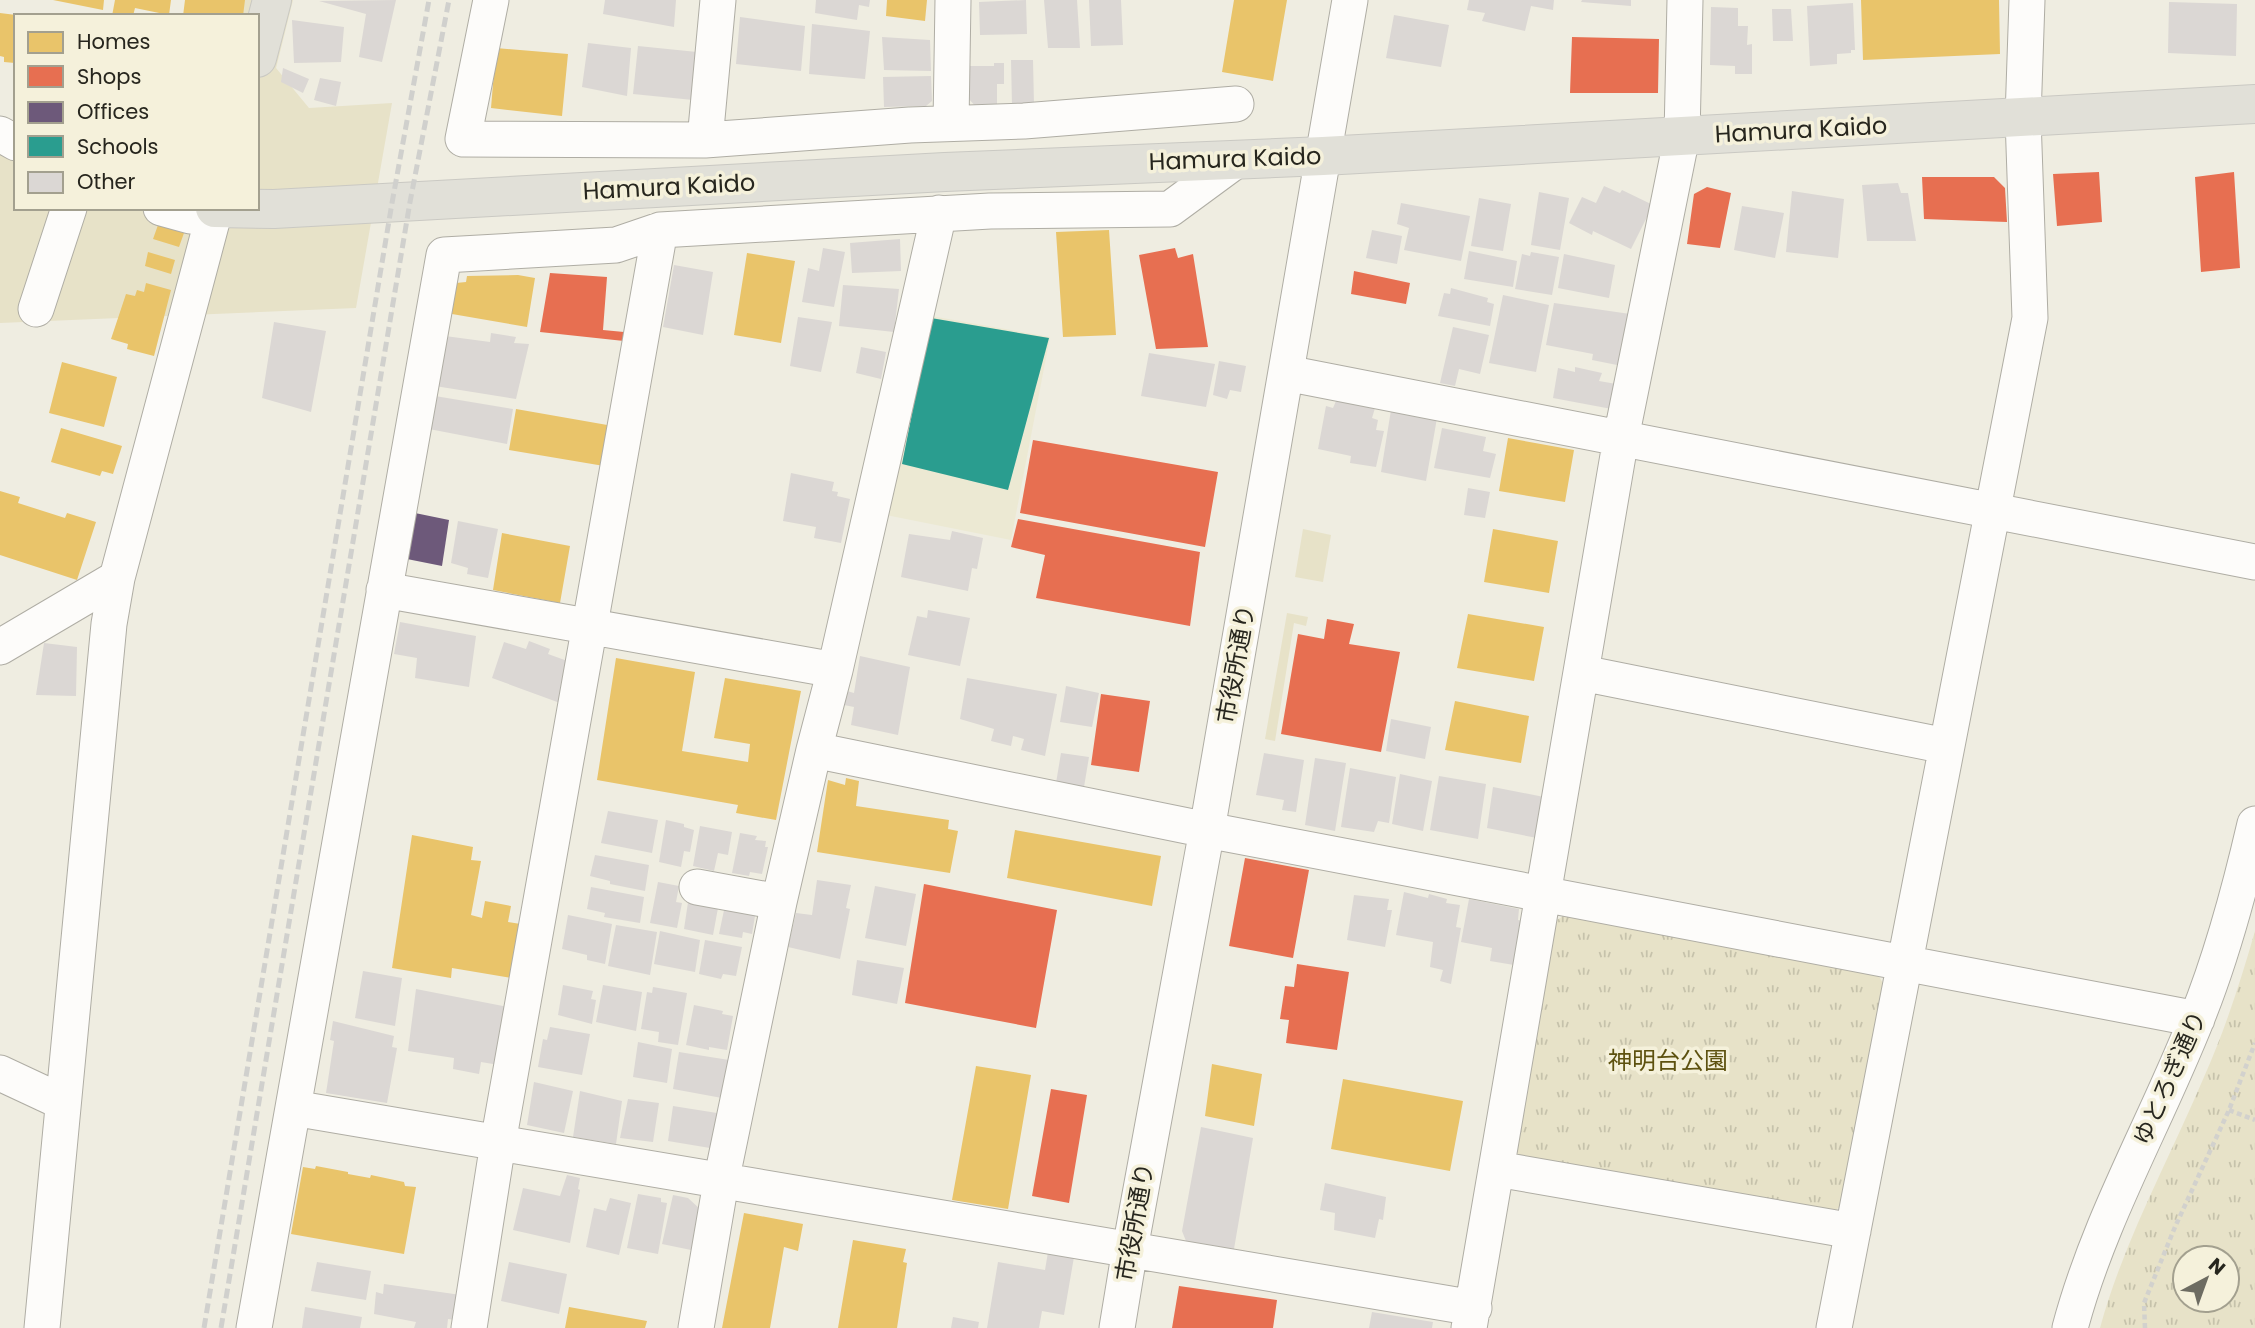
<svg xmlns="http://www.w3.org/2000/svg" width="2255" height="1328" font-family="Poppins,'Noto Sans JP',sans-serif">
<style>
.built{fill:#ece9d3}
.grass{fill:#e7e2c8}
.park{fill:url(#park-tufts);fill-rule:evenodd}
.homes{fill:#e9c46a}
.shops{fill:#e76f51}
.offices{fill:#6d597a}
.schools{fill:#2a9d8f}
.building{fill:#dbd7d4}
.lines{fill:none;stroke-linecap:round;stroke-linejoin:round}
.minor-casing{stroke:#afada4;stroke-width:37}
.major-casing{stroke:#cac9c3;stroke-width:40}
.path{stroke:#d2d1cd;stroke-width:4.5;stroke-dasharray:5 3.5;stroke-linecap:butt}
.minor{stroke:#fdfcfa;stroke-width:35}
.major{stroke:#e1e0d8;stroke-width:38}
.rail{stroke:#d0d0cd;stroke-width:5;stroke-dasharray:10 5;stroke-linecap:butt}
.labels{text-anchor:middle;stroke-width:7;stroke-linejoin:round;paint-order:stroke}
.street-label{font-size:24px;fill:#27261e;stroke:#f5f1db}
.park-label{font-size:24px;fill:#5d510f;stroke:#f5f1db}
</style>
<defs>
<pattern id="park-tufts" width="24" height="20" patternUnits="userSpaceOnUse" patternTransform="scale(1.75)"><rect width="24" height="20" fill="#e7e2c8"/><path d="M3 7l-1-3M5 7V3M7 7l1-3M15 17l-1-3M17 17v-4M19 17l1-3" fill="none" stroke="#c6c2ab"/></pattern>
</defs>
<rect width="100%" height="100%" fill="#efede1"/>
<path class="built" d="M 931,316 L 1050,337 L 1011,540 L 886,515 Z"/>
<path class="grass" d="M 215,0 L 293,0 L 276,68 L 309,108 L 392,103 L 356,308 L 0,323 L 0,127 L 16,126 L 16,208 L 257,208 L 257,16 L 211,16 Z
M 1303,529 L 1331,535 L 1323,582 L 1295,577 Z
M 1287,613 L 1308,617 L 1306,626 L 1294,623 L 1275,741 L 1265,739 Z"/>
<path class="park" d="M 1566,914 L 1877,973 L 1884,985 L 1844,1204 L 1827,1216 L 1522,1162 L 1508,1147 L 1551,924 Z
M 2255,931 L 2255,1328 L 2100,1328 C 2124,1240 2169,1160 2204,1077 C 2225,1030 2241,980 2255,931 ZM 2185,1258 L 2227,1258 L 2227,1300 L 2185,1300 Z"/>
<path class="homes" d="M 53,0 L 104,0 L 103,10 Z
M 115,0 L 171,0 L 169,15 L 135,8 L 133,16 L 112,16 Z
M 185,0 L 245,0 L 243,16 L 183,16 Z
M 887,0 L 927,0 L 925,21 L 886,16 Z
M 1234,0 L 1287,0 L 1273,81 L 1222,72 Z
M 1861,0 L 1999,0 L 2000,54 L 1863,60 Z
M 0,13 L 16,15 L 15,63 L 4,62 L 4,57 L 0,56 Z
M 496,48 L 568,54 L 562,116 L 491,108 Z
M 158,225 L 184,233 L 179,247 L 153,239 Z
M 1109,230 L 1116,335 L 1063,337 L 1056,232 Z
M 148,252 L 175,260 L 171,274 L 145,266 Z
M 747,253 L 795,261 L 781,343 L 734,335 Z
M 518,275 L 535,278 L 527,327 L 452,314 L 456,283 L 466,282 L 467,276 Z
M 146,283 L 171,290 L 154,356 L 127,349 L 128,344 L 111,339 L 126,294 L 135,296 L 137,290 L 144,292 Z
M 62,362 L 117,377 L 104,427 L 49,413 Z
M 516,409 L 613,426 L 604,466 L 509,450 Z
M 61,428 L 122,446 L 113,474 L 102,471 L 100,476 L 51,462 Z
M 1508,438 L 1574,450 L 1565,502 L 1499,491 Z
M 0,491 L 20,497 L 18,503 L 65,518 L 67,513 L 96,522 L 77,580 L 0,555 Z
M 1493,529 L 1558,541 L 1549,593 L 1484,582 Z
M 502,533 L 570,546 L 560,603 L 493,590 Z
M 1468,614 L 1544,627 L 1534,681 L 1457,668 Z
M 616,658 L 695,672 L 682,751 L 748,762 L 750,744 L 714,738 L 725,678 L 801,691 L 776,820 L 736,813 L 738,805 L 597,780 Z
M 1455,701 L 1529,716 L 1521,763 L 1445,750 Z
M 846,778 L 859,781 L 856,806 L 949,820 L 948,829 L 958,831 L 950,873 L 817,852 L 828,780 L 845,785 Z
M 1015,830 L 1161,856 L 1152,906 L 1007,878 Z
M 412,835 L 473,847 L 471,860 L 481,861 L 471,915 L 482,918 L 485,901 L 511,906 L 508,922 L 527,925 L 518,979 L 452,968 L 451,978 L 392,968 Z
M 1212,1064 L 1262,1074 L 1254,1126 L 1205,1116 Z
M 976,1066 L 1031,1075 L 1008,1209 L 952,1200 Z
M 1343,1079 L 1463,1101 L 1450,1171 L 1331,1149 Z
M 316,1166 L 348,1172 L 348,1174 L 370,1178 L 371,1175 L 404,1182 L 405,1186 L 416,1187 L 404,1254 L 291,1234 L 303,1167 L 315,1169 Z
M 744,1213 L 803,1224 L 798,1251 L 784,1247 L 770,1328 L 722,1328 Z
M 853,1240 L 906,1249 L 903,1262 L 907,1263 L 897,1328 L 838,1328 Z
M 569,1307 L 647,1321 L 645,1328 L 565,1328 Z"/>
<path class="shops" d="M 1572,37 L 1659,39 L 1658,93 L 1570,93 Z
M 2099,172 L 2102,222 L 2057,226 L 2053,174 Z
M 2234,172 L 2240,268 L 2201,272 L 2195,177 Z
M 1922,177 L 1994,177 L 2005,188 L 2007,222 L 1924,219 Z
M 1707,187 L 1731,193 L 1720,248 L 1687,244 L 1694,194 Z
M 1175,248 L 1178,258 L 1193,254 L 1208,347 L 1156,349 L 1139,255 Z
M 1354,271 L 1410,283 L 1406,304 L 1351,294 Z
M 550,273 L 607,277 L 603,330 L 624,332 L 624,341 L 540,332 Z
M 1033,440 L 1218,472 L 1205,547 L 1020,513 Z
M 1018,519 L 1200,552 L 1190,626 L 1036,598 L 1045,555 L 1011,547 Z
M 1327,619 L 1354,624 L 1349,644 L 1400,652 L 1381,752 L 1281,734 L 1298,634 L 1324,639 Z
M 1101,694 L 1150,701 L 1139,772 L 1091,765 Z
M 1245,858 L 1309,870 L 1293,958 L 1229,946 Z
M 924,884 L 1057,910 L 1036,1028 L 905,1003 Z
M 1297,964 L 1349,972 L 1337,1050 L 1286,1043 L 1289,1020 L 1280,1019 L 1285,986 L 1294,987 Z
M 1051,1089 L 1087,1095 L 1069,1203 L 1032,1196 Z
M 1179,1286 L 1277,1300 L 1273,1328 L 1172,1328 Z"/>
<path class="offices" d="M 415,513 L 449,520 L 442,566 L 407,559 Z"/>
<path class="schools" d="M 931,318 L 1049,338 L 1008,490 L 902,464 Z"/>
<path class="building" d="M 396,0 L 382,62 L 359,57 L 366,14 L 319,1 Z
M 605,0 L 676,0 L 674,27 L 603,14 Z
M 816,0 L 870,0 L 869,7 L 859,5 L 857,20 L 815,13 Z
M 1026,0 L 1027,34 L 980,35 L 979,2 Z
M 1044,0 L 1077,0 L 1080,48 L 1048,48 Z
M 1089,0 L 1121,0 L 1123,45 L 1091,46 Z
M 1469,0 L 1554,0 L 1553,10 L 1531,6 L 1525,31 L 1482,21 L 1485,13 L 1467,10 Z
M 1582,0 L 1631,0 L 1631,6 L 1581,2 Z
M 2169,2 L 2237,4 L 2236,56 L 2168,53 Z
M 1853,3 L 1855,50 L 1851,50 L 1851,53 L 1837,54 L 1837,64 L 1810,66 L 1807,6 Z
M 1711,7 L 1738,8 L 1738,26 L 1748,26 L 1747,45 L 1752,44 L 1752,74 L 1735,74 L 1735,66 L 1710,65 Z
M 1772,9 L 1791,9 L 1793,41 L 1773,41 Z
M 1394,15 L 1449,25 L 1441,67 L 1386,58 Z
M 740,17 L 805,26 L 801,71 L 736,64 Z
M 292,20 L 344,27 L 341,62 L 294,63 Z
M 812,24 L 870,31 L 865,79 L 809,74 Z
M 882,37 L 930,40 L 931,71 L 884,70 Z
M 588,43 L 631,48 L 627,96 L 582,87 Z
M 638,46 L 697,52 L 693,100 L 633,94 Z
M 1011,60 L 1033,60 L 1034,105 L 1012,106 Z
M 994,63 L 1004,63 L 1004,84 L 997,84 L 997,111 L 980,111 L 966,96 L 966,66 L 994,66 Z
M 283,68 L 309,79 L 303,93 L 281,82 Z
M 931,76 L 932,101 L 926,106 L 884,107 L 883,77 Z
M 320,78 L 341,82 L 336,106 L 314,100 Z
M 1898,183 L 1901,193 L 1908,193 L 1916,241 L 1867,241 L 1862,185 Z
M 1604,186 L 1620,193 L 1622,190 L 1653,205 L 1631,249 L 1593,231 L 1592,235 L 1569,223 L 1582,197 L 1596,203 Z
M 1792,191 L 1844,199 L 1838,258 L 1786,252 Z
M 1539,192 L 1569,198 L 1560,250 L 1531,245 Z
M 1479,198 L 1511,204 L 1503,251 L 1471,246 Z
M 1401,203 L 1470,216 L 1461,261 L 1404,250 L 1409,228 L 1397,224 Z
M 1742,206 L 1784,213 L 1775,258 L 1734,250 Z
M 1372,230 L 1402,236 L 1397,264 L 1366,258 Z
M 900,239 L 901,271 L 852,273 L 850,243 Z
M 823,248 L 845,252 L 834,307 L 802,302 L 808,268 L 819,271 Z
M 1469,251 L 1517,261 L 1513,287 L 1464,279 Z
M 1531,252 L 1559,257 L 1552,295 L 1515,289 L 1522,254 L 1530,256 Z
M 1564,254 L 1615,265 L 1609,298 L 1558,288 Z
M 674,265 L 713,272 L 703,335 L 663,327 Z
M 843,285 L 899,289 L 894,332 L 839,326 Z
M 1451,288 L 1488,298 L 1487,302 L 1494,304 L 1490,326 L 1438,316 L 1444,293 L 1450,294 Z
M 1503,295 L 1549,305 L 1536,372 L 1489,363 Z
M 1554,303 L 1637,315 L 1627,367 L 1592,360 L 1593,354 L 1546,345 Z
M 798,317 L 832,322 L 821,372 L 790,366 Z
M 274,322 L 326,331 L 311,412 L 262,398 Z
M 1453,327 L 1489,335 L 1480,374 L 1459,369 L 1455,386 L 1440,383 Z
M 491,333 L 516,337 L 514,343 L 529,344 L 516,399 L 435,386 L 445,336 L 490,342 Z
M 861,347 L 886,352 L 881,379 L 856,373 Z
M 1149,353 L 1215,364 L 1206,407 L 1141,396 Z
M 1219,361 L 1246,366 L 1241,392 L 1230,390 L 1227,399 L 1213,395 Z
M 1575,367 L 1602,373 L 1599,381 L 1622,385 L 1617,410 L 1553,398 L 1558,368 L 1575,372 Z
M 435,396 L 513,409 L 507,444 L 429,429 Z
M 1336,401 L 1375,408 L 1372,418 L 1378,420 L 1376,430 L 1384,431 L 1376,467 L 1350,463 L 1351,456 L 1318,449 L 1326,406 L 1333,408 Z
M 1391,410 L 1437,418 L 1426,481 L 1381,472 Z
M 1442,428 L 1486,437 L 1483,451 L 1496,454 L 1490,478 L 1434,468 Z
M 791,473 L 834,482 L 832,491 L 838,492 L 837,496 L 850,499 L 841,543 L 814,538 L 816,527 L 783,521 Z
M 1468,488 L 1490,492 L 1485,518 L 1464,515 Z
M 458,521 L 498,529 L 488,578 L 467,574 L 468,568 L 451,563 Z
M 952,531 L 983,538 L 977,569 L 972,568 L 968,591 L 901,577 L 909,534 L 950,540 Z
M 928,610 L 970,618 L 960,666 L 908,655 L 917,616 L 927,618 Z
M 400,622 L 476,636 L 469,687 L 415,678 L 417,658 L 394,654 Z
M 529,641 L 550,649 L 548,654 L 573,663 L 560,703 L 492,678 L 504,642 L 526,649 Z
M 44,643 L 77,647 L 76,696 L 36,695 Z
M 860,656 L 910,667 L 898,735 L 851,725 L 854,707 L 844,705 L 847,691 L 854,693 Z
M 967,678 L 1057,694 L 1045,756 L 1021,750 L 1024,739 L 1013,736 L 1011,746 L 991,741 L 994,729 L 960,719 Z
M 1066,686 L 1099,693 L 1092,727 L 1060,722 Z
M 1391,719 L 1431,727 L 1425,759 L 1386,751 Z
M 1061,753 L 1089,757 L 1084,787 L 1056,783 Z
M 1264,753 L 1304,760 L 1296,812 L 1282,810 L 1284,800 L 1256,795 Z
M 1315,758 L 1346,763 L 1335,831 L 1305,825 Z
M 1350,768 L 1396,777 L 1389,823 L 1378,821 L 1374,832 L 1341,827 Z
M 1400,774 L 1432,781 L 1423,831 L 1392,824 Z
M 1439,776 L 1486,784 L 1478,839 L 1430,830 Z
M 1493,787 L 1544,797 L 1537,838 L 1487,828 Z
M 608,811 L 658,820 L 652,853 L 601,843 Z
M 666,820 L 684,824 L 684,827 L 694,830 L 690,852 L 684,851 L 681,867 L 659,862 Z
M 700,826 L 732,832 L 728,855 L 718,853 L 714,871 L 693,866 Z
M 740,833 L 757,836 L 755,840 L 766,841 L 765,847 L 768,847 L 762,874 L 750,872 L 749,876 L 732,873 Z
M 595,855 L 649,865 L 645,891 L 610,884 L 610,881 L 590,876 Z
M 817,880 L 851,885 L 846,908 L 850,909 L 840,959 L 788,947 L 796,913 L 812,915 Z
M 658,882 L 679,886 L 676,902 L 682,903 L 677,928 L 650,923 Z
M 875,886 L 916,894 L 906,946 L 865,938 Z
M 591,887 L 644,897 L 640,923 L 604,917 L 605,913 L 587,909 Z
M 690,889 L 718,908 L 713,935 L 684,929 Z
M 1404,892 L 1428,898 L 1429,894 L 1447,899 L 1446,903 L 1460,905 L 1456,927 L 1461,928 L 1451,984 L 1440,981 L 1443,970 L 1430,967 L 1433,942 L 1396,935 Z
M 1354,895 L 1389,899 L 1387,910 L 1392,910 L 1385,947 L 1347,940 Z
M 727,896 L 756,910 L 752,934 L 743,932 L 742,938 L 719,934 Z
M 1469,899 L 1519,909 L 1518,920 L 1523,921 L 1514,965 L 1490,961 L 1492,948 L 1461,942 Z
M 568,915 L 612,924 L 605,964 L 587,960 L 587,955 L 562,949 Z
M 616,925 L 657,932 L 650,975 L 608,966 Z
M 660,931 L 700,940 L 695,972 L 654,964 Z
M 705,940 L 742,947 L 736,976 L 723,974 L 721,979 L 699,974 Z
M 857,960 L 904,968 L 897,1004 L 852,995 Z
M 363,971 L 402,978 L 395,1026 L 355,1018 Z
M 563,985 L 593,991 L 591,999 L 596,1000 L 592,1024 L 558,1015 Z
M 603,985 L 642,992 L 636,1031 L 596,1022 Z
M 653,987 L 687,993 L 678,1045 L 658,1042 L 659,1032 L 641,1029 L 647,992 L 652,993 Z
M 416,989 L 508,1007 L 499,1065 L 481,1062 L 479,1074 L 453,1069 L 454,1058 L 408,1051 Z
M 694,1005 L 723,1011 L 722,1014 L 733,1016 L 727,1050 L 709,1047 L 709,1050 L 686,1045 Z
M 333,1021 L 394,1036 L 392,1047 L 397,1048 L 387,1103 L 326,1093 L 334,1041 L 330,1040 Z
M 550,1027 L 590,1034 L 582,1075 L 538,1067 L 543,1039 L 547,1040 Z
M 638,1042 L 672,1049 L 667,1083 L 633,1077 Z
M 679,1052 L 729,1060 L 722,1098 L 673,1089 Z
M 534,1082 L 573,1091 L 564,1133 L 527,1125 Z
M 580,1091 L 622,1101 L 616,1144 L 573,1137 Z
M 628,1099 L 659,1103 L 653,1142 L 620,1138 Z
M 673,1106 L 717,1113 L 710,1148 L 668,1141 Z
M 1201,1127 L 1253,1138 L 1234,1249 L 1186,1241 L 1182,1231 Z
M 567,1175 L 580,1178 L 578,1189 L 580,1190 L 570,1243 L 513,1230 L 523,1188 L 560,1196 Z
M 1325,1183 L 1386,1197 L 1383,1220 L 1379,1219 L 1375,1238 L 1334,1230 L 1335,1213 L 1320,1210 Z
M 638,1194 L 661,1198 L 661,1202 L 667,1203 L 658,1254 L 627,1248 Z
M 673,1195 L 688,1198 L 700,1209 L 691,1250 L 662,1244 Z
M 610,1198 L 631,1203 L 619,1255 L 586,1247 L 594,1208 L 606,1211 Z
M 1048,1252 L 1074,1257 L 1064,1315 L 1042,1311 L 1039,1328 L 987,1328 L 998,1262 L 1045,1270 Z
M 317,1262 L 371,1271 L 366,1300 L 311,1291 Z
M 509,1262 L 567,1274 L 559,1314 L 501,1301 Z
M 384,1284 L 461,1295 L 456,1320 L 448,1319 L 447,1328 L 414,1328 L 416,1322 L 374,1314 L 376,1292 L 383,1294 Z
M 305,1307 L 362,1317 L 360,1328 L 302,1328 Z
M 1372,1312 L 1433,1322 L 1432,1328 L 1369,1328 Z
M 953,1317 L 979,1322 L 978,1328 L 951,1328 Z"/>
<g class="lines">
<g class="minor-casing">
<path id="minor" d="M 491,0 L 463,139 L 705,140 L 910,125 L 1024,121 L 1236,104
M 951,123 L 953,0
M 0,134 L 16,143
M 705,140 L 718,0
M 36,309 L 69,208
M 1286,373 L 2255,562
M 384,590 L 835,670
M 0,647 L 117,578
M 1582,673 L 1946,746
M 814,750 L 1207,830 L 2197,1019
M 697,887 L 779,902
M 0,1073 L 62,1102
M 293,1108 L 1474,1308
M 1497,1169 L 1853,1231
M 42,1328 L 109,624 L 117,578 L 215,210 L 190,216 L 161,208
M 254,1328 L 444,255 L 616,245 L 660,230 L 990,211 L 1170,209 L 1238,159
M 469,1328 L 498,1143 L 660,230
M 696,1328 L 721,1182 L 779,902 L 814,750 L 835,670 L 939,213
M 1117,1328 L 1130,1249 L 1207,830 L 1350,0
M 1469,1328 L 1621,438 L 1682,136 L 1685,0
M 1834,1328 L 2030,318 L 2023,118 L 2027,0
M 2070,1328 C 2099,1219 2156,1122 2197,1018 C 2222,956 2240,889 2255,824"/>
</g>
<g class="major-casing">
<path id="major" d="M 257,58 L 272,0
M 215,208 L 274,209 L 945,172 L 1323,156 L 2255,104"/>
</g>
<path class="path" d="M 2229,1110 L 2255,1120
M 2145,1328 L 2144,1303 L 2175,1227 L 2229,1110 L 2255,1043"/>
<use href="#minor" class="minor"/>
<use href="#major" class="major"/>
<path class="rail" d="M 204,1328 L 392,203 L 429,0
M 221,1328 L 410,202 L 449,0"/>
</g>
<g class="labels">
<g class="street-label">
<text transform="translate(1801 130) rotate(-3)" y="8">Hamura Kaido</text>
<text transform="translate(1235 159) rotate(-2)" y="8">Hamura Kaido</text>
<text transform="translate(669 187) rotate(-3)" y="8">Hamura Kaido</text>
<text transform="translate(1236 664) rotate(-80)" y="8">市役所通り</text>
<text transform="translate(2170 1078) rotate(-66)" y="8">ゆとろぎ通り</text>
<text transform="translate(1135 1222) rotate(-80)" y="8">市役所通り</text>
</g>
<g class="park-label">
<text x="1668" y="1069">神明台公園</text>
</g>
</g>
<rect x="14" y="14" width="245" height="196" fill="#f5f1db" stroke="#a3a08f" stroke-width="2"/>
<rect x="28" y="32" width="35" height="21" fill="#e9c46a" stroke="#a3a08f" stroke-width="2"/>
<text x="77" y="49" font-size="21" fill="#27261e">Homes</text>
<rect x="28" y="66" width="35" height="21" fill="#e76f51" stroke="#a3a08f" stroke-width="2"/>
<text x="77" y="84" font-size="21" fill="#27261e">Shops</text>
<rect x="28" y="102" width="35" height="21" fill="#6d597a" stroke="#a3a08f" stroke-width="2"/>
<text x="77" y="119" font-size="21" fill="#27261e">Offices</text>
<rect x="28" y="136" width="35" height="21" fill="#2a9d8f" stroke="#a3a08f" stroke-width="2"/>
<text x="77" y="154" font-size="21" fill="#27261e">Schools</text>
<rect x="28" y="172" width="35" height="21" fill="#dbd7d4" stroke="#a3a08f" stroke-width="2"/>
<text x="77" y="189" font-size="21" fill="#27261e">Other</text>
<g transform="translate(2206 1279) rotate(41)"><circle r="33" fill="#f5f1db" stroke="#a3a08f" stroke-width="2"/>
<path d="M0-5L12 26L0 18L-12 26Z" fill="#6d6c62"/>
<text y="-10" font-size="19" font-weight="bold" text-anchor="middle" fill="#27261e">N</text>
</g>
</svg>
